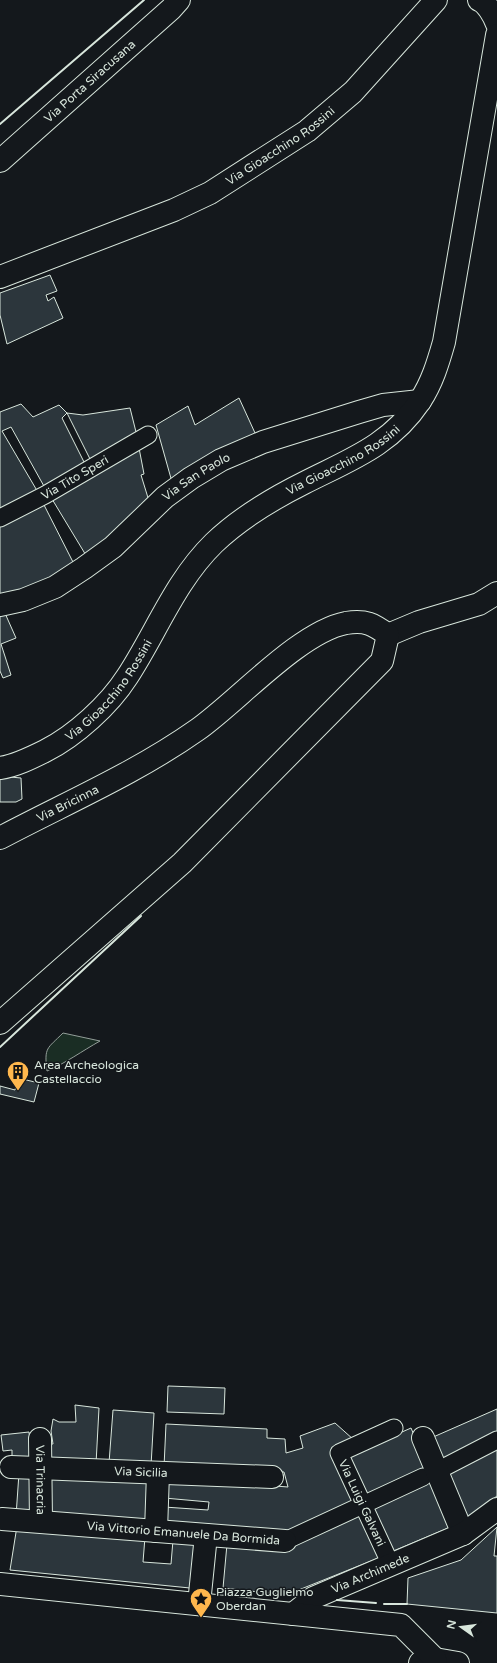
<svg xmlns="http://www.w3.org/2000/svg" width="497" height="1663" font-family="'Varela Round',sans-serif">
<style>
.green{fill:#1a2d24;stroke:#939e99}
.building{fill:#2c363c;stroke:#d8e6dc}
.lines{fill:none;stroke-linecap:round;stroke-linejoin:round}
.pedestrian-casing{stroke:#d8e6dc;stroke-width:19}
.minor-casing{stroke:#d8e6dc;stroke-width:24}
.tertiary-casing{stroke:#d8e6dc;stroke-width:24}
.secondary-casing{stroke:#d8e6dc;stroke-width:24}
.pedestrian{stroke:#14181c;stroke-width:17}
.minor{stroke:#14181c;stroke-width:22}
.tertiary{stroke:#14181c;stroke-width:22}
.secondary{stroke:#14181c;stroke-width:22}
.wall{stroke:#d8e6dc;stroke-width:2}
.labels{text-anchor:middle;stroke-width:3;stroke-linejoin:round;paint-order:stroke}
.street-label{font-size:12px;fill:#d8e6dc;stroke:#14181c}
.poi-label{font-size:12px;fill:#d8e6dc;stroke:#14181c;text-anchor:start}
</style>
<rect width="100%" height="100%" fill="#14181c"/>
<path class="green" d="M 63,1033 L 100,1041 C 82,1051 66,1063 47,1071 C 44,1047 47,1049 63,1033 Z"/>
<path class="building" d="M 50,275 L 57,291 L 46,295 L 48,301 L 54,297 L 63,318 L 7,344 L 0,315 L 0,293 Z
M 239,398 L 255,433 L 204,465 L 172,482 L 156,425 L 188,406 L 195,425 Z
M 21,404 L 33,417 L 59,405 L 67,413 L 62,418 L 85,464 L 45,488 L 11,427 L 2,431 L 39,494 L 0,514 L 0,412 Z
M 130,408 L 137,436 L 91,461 L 67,413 L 83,415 Z
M 139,448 L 144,474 L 141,475 L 149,501 L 87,557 L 52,499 Z
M 43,503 L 75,566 L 39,588 L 0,597 L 0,525 Z
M 4,611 L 16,638 L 1,644 L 11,675 L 3,678 L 0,671 L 0,612 Z
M 0,776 L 21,778 L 22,799 L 16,802 L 0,802 Z
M 18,1078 L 39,1083 L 34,1102 L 0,1094 L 0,1086 L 15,1090 Z
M 168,1386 L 225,1388 L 224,1414 L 167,1412 Z
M 75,1405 L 99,1408 L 96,1464 L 47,1461 L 45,1444 L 53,1444 L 51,1431 L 53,1419 L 59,1422 L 76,1422 Z
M 497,1409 L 497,1434 L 440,1465 L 431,1438 Z
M 113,1410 L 154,1413 L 151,1466 L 109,1463 Z
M 335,1423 L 354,1440 L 331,1450 L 355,1501 L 285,1535 L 162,1526 L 164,1507 L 208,1510 L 209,1502 L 164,1498 L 165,1481 L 187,1479 L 288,1487 L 284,1472 L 164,1467 L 166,1424 L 267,1429 L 267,1438 L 285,1439 L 286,1453 L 303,1448 L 300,1436 Z
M 411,1428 L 428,1468 L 365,1495 L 348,1456 Z
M 29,1432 L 32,1461 L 12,1462 L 12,1450 L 3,1451 L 1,1435 Z
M 497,1447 L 497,1496 L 466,1519 L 446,1472 Z
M 19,1473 L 35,1474 L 35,1517 L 16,1516 Z
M 47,1474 L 150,1478 L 151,1524 L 47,1516 Z
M 432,1480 L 453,1526 L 391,1552 L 371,1508 Z
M 359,1513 L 381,1557 L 286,1595 L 223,1588 L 227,1544 L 286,1548 Z
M 17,1526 L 145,1537 L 143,1562 L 171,1564 L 173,1540 L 195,1542 L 190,1588 L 10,1570 Z
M 497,1527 L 494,1556 L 497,1556 L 497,1613 L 407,1604 L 408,1578 L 461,1560 Z"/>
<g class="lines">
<g class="pedestrian-casing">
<g id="pedestrian">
<path id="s1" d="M 0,518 L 45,495 L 148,435"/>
<path d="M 437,1471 L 497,1440"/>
<path d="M 285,1541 L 423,1477"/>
<path d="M 391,1565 L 339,1453 L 394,1428"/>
</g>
</g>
<g class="minor-casing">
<g id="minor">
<path d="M 479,0 C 487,3 494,16 497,24"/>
<path id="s2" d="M 0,277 L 174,210 L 210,193 L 307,131 L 353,92 L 436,0"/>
<path id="s3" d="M 0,605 L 23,600 L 55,587 L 84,568 L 113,547 L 165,497 L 191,478 L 221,460 L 263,442 L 359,412 L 383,405 L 420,401"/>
<path d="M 388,635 L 419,622 L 479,604 L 497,593"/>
<path id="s4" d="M 0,768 C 15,766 31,758 45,751 C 75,736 109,705 127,677 C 156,633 175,581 214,543 C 240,518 272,499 304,483 C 349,460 390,446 420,401 C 432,383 438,363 444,342 L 497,35"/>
<path id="s5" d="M 0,838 C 66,803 136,773 197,730 C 237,702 299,632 346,623 C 366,620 373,624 388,635 L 382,661 L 182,863 L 0,1023"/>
<path d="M 423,1438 L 463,1534"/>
<path id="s6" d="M 40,1439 L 41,1521"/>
<path id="s7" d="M 11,1467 L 272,1477"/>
<path id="s8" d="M 2,1519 L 285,1541"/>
<path d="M 156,1531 L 158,1473"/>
<path d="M 199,1604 L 206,1535"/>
<path id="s9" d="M 293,1614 L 313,1598 L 463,1534 L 497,1509"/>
<path d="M 420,1663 L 435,1659 L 458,1663"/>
</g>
</g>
<g class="tertiary-casing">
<path id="tertiary" d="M 0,1584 L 401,1625 L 435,1659 L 436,1663"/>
</g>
<g class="secondary-casing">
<g id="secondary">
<path id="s10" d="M 0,161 L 171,9 L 179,0"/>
</g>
</g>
<use href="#pedestrian" class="pedestrian"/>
<use href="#minor" class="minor"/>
<use href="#tertiary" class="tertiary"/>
<use href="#secondary" class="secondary"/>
<path class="wall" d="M 0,124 L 144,0
M 0,1047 L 141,916
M 337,1600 L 376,1603
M 384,1604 L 407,1604"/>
</g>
<defs>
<g id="building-pin" transform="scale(1.15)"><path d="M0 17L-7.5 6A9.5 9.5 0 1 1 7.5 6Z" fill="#ffb74d" stroke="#14181c"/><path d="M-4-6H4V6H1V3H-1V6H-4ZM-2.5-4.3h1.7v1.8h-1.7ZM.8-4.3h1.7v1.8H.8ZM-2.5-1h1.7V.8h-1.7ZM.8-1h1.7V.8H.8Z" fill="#111"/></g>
<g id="sight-pin" transform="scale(1.15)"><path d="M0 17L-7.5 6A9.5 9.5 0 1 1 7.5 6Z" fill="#ffb74d" stroke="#14181c"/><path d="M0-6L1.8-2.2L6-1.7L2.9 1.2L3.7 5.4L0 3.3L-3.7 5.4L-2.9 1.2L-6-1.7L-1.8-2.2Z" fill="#111"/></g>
</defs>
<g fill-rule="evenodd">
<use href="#building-pin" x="18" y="1072"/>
<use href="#sight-pin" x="201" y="1599"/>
</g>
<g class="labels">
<g class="street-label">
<text dy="4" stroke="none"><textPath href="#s10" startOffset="120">Via Porta Siracusana</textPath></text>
<text dy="4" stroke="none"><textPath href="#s2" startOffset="311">Via Gioacchino Rossini</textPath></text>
<text dy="4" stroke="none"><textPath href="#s4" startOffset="474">Via Gioacchino Rossini</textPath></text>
<text dy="4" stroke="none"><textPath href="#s1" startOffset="85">Via Tito Speri</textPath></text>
<text dy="4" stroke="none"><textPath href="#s3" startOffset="238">Via San Paolo</textPath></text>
<text dy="4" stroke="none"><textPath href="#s4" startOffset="138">Via Gioacchino Rossini</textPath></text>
<text dy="4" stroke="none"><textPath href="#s5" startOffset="76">Via Bricinna</textPath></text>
<text dy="4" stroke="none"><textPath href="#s7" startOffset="130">Via Sicilia</textPath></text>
<text dy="4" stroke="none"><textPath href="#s6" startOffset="41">Via Trinacria</textPath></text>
<text transform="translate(362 1503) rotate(65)" y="4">Via Luigi Galvani</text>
<text dy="4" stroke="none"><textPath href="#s8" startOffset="182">Via Vittorio Emanuele Da Bormida</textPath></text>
<text dy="4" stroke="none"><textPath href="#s9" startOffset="88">Via Archimede</textPath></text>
</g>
<g class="poi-label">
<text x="34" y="1069">Area Archeologica<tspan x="34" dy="14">Castellaccio</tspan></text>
<text x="216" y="1596">Piazza Guglielmo<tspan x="216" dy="14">Oberdan</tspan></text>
</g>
</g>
<g transform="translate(461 1627) rotate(284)" stroke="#14181c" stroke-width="3" paint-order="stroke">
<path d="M0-3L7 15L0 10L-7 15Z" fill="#d8e6dc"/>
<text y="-6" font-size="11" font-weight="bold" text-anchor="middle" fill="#d8e6dc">N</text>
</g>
</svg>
